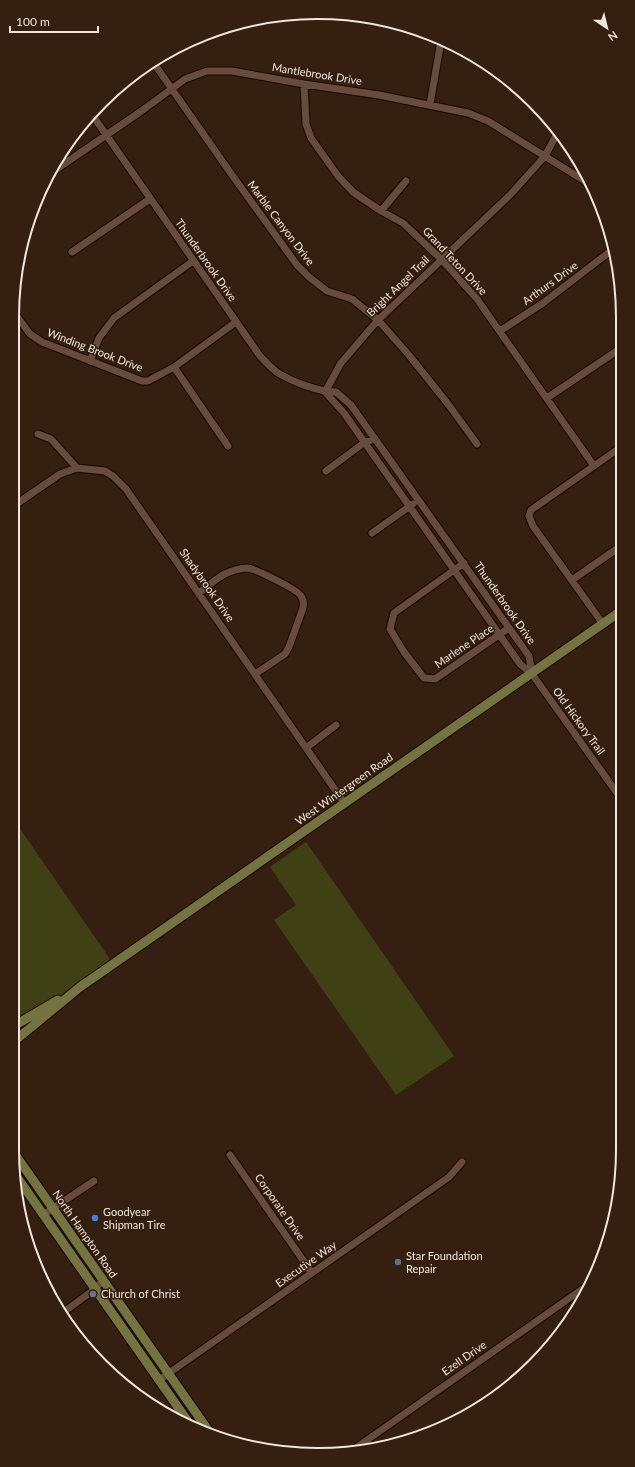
<svg xmlns="http://www.w3.org/2000/svg" width="635" height="1467" font-family="Lato,sans-serif">
<style>
.green{fill:#3f4115}
.lines{fill:none;stroke-linecap:round;stroke-linejoin:round}
.minor-casing{stroke:#1b0800;stroke-width:9}
.major-casing{stroke:#1b0800;stroke-width:11}
.minor{stroke:#654c3c;stroke-width:7}
.major{stroke:#737442;stroke-width:9}
.shop-dot{fill:#3f7fe0;stroke:#341f10;stroke-width:1.5}
.service-dot{fill:#5c6f8a;stroke:#341f10;stroke-width:1.5}
.worship-dot{fill:#6b7280;stroke:#341f10;stroke-width:1.5}
.labels{text-anchor:middle;stroke-width:3;stroke-linejoin:round;paint-order:stroke}
.street-label{font-size:11px;fill:#f4e5db;stroke:#341f10}
.poi-label{font-size:11px;fill:#f4e5db;stroke:#341f10;text-anchor:start}
.rim{fill:none;stroke:#f4e5db;stroke-width:2}
</style>
<rect width="100%" height="100%" fill="#341f10"/>
<path class="green" d="M 12,817 L 112,962 L 48,1005 L 45,1001 L 12,1024 Z
M 306,842 L 454,1056 L 396,1095 L 274,920 L 296,905 L 270,867 Z"/>
<g class="lines">
<g class="minor-casing">
<path id="minor" d="M 153,62 L 232,175 L 297,265 L 309,277 L 327,291 L 352,299 L 378,320 L 408,354 L 448,404 L 477,444
M 304,84 L 306,124 L 311,138 L 338,176 L 353,192 L 381,211 L 403,223 L 442,260 L 477,299 L 594,466
M 430,104 L 441,41
M 91,113 L 260,356 C 266,362 271,368 278,373 C 293,382 319,392 336,392 L 351,405 L 529,656 L 532,674
M 48,175 L 140,112 L 185,79 L 207,71 L 232,71 L 304,84 L 379,95 L 468,113 L 488,121 L 593,186
M 381,211 L 406,181
M 72,252 L 150,199
M 13,311 L 30,334 L 42,342 L 142,381 L 148,381 L 174,367 L 236,322
M 500,331 L 543,303 L 612,250
M 90,361 L 99,338 L 114,318 L 193,261
M 174,367 L 228,446
M 325,392 L 344,413 L 520,664 L 532,674 L 622,800
M 325,392 L 341,363 L 378,320 L 510,195 L 545,156 L 558,132
M 547,398 L 621,348
M 38,434 L 51,439 L 77,468
M 326,471 L 365,442 L 375,439
M 12,507 L 60,474 L 77,468 L 105,471 L 113,476 L 126,489 L 345,804
M 372,533 L 413,504
M 464,563 L 394,613 L 390,629 L 404,652 L 424,678 L 435,679 L 509,628
M 572,580 L 621,546
M 199,593 C 216,580 224,570 247,568 C 254,568 298,590 301,596 C 304,600 304,603 303,608 L 289,647 L 285,654 L 255,674
M 603,624 L 533,526 L 529,516 L 531,510 L 621,447
M 306,748 L 336,725
M 230,1155 L 312,1273
M 43,1215 L 94,1181
M 61,1314 L 95,1289 L 103,1280
M 159,1380 L 449,1177 L 462,1162
M 350,1452 L 591,1283"/>
</g>
<g class="major-casing">
<path id="major" d="M 12,1027 L 58,1000
M 12,1043 L 80,987 L 621,611
M 12,1150 L 208,1430
M 17,1177 L 189,1423"/>
</g>
<use href="#minor" class="minor"/>
<use href="#major" class="major"/>
</g>
<circle class="shop-dot" cx="95" cy="1218" r="4"/>
<circle class="service-dot" cx="398" cy="1262" r="4"/>
<circle class="worship-dot" cx="93" cy="1294" r="4"/>
<g class="labels">
<g class="street-label">
<text transform="translate(317 74) rotate(9)" y="4">Mantlebrook Drive</text>
<text transform="translate(281 223) rotate(53)" y="4">Marble Canyon Drive</text>
<text transform="translate(206 260) rotate(55)" y="4">Thunderbrook Drive</text>
<text transform="translate(455 261) rotate(47)" y="4">Grand Teton Drive</text>
<text transform="translate(550 283) rotate(-36)" y="4">Arthurs Drive</text>
<text transform="translate(398 286) rotate(-44)" y="4">Bright Angel Trail</text>
<text transform="translate(95 350) rotate(21)" y="4">Winding Brook Drive</text>
<text transform="translate(207 585) rotate(55)" y="4">Shadybrook Drive</text>
<text transform="translate(505 603) rotate(55)" y="4">Thunderbrook Drive</text>
<text transform="translate(464 646) rotate(-34)" y="4">Marlene Place</text>
<text transform="translate(579 721) rotate(54)" y="4">Old Hickory Trail</text>
<text transform="translate(344 789) rotate(-35)" y="4">West Wintergreen Road</text>
<text transform="translate(280 1207) rotate(55)" y="4">Corporate Drive</text>
<text transform="translate(85 1234) rotate(55)" y="4">North Hampton Road</text>
<text transform="translate(306 1264) rotate(-35)" y="4">Executive Way</text>
<text transform="translate(464 1358) rotate(-35)" y="4">Ezell Drive</text>
</g>
<g class="poi-label">
<text x="103" y="1216">Goodyear<tspan x="103" dy="13">Shipman Tire</tspan></text>
<text x="406" y="1260">Star Foundation<tspan x="406" dy="13">Repair</tspan></text>
<text x="101" y="1298">Church of Christ</text>
</g>
</g>
<path d="M0 0H635V1467H0ZM317 19H318A298 298 0 0 1 616 317V1150A298 298 0 0 1 318 1448H317A298 298 0 0 1 19 1150V317A298 298 0 0 1 317 19Z" fill="#341f10" fill-rule="evenodd"/>
<path class="rim" d="M317 19H318A298 298 0 0 1 616 317V1150A298 298 0 0 1 318 1448H317A298 298 0 0 1 19 1150V317A298 298 0 0 1 317 19Z"/>
<g transform="translate(607 28) rotate(145)" stroke="#341f10" stroke-width="3" paint-order="stroke">
<path d="M0-3L7 15L0 10L-7 15Z" fill="#f4e5db"/>
<text y="-6" font-size="11" font-weight="bold" text-anchor="middle" fill="#f4e5db">N</text>
</g>
<path d="M10 26v6h88v-6" fill="none" stroke="#f4e5db" stroke-width="2"/>
<text x="16" y="26" font-size="12" fill="#f4e5db" stroke="#341f10" stroke-width="3" paint-order="stroke">100 m</text>
</svg>
